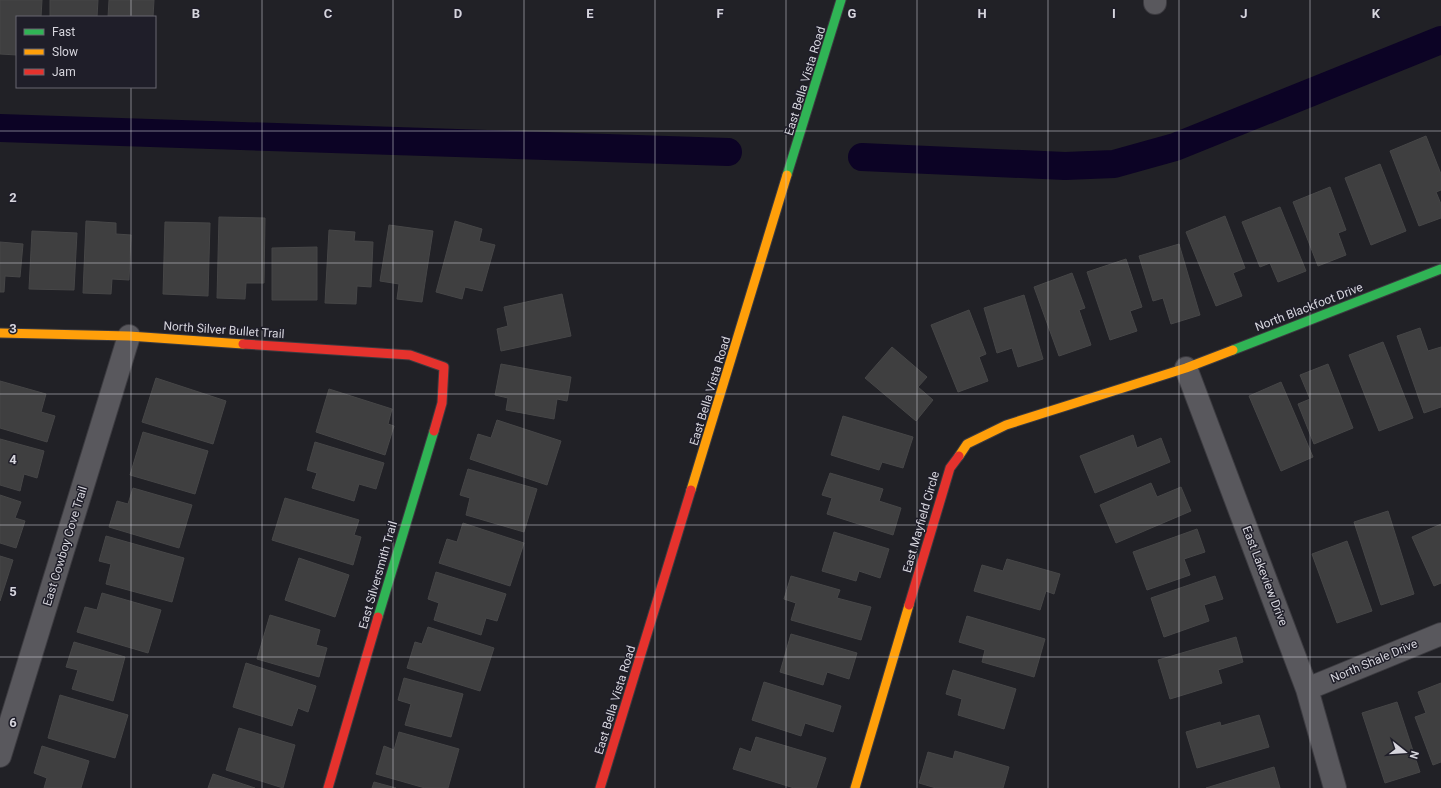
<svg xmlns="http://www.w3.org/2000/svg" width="1441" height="788" font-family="Roboto,sans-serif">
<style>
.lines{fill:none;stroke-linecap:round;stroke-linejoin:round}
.canal{stroke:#0c0325;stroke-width:28}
.building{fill:#3f3f40;stroke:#464647}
.street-casing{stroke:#3c3b40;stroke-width:24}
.fast-casing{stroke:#3c3b40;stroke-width:11}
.slow-casing{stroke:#3c3b40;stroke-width:11}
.jam-casing{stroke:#3c3b40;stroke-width:11}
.street{stroke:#59585d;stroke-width:22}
.fast{stroke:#30b455;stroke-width:9}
.slow{stroke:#ff9f0a;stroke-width:9}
.jam{stroke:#e5322d;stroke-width:9}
.grid{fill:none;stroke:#d6d5dd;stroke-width:1;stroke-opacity:0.55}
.labels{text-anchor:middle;stroke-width:3;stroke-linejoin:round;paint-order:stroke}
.street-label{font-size:12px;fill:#d6d5dd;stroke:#1f1e29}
.grid-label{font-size:13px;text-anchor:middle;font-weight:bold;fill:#d6d5dd;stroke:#1f1e29;stroke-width:3;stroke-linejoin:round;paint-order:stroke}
</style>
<rect width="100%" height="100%" fill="#212126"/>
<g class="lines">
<path class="canal" d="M 0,128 L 728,152
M 862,157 L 1065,166 L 1114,164 L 1175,147 L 1441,40"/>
</g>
<path class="building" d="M 0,0 L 42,0 L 41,17 L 17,17 L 17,55 L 0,54 Z
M 50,0 L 98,0 L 97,17 L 50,17 Z
M 109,0 L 154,0 L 153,17 L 108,17 Z
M 1426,136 L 1441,174 L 1441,190 L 1436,192 L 1441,204 L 1441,218 L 1419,226 L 1390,151 Z
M 1380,164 L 1406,231 L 1371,245 L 1345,178 Z
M 1330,187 L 1346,230 L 1338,233 L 1346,255 L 1318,266 L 1293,202 Z
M 1280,207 L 1306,271 L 1278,282 L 1270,263 L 1260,267 L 1242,222 Z
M 1225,216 L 1245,268 L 1233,273 L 1242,296 L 1216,306 L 1186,232 Z
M 219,217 L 265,218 L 264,283 L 246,283 L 245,299 L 217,298 Z
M 86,221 L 116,223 L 116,234 L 131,235 L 129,280 L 112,279 L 111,294 L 83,293 Z
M 455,221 L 482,229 L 479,241 L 495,245 L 482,291 L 465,287 L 462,299 L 436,292 Z
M 165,222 L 210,223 L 208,296 L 163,294 Z
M 389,225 L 433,231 L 422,302 L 397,299 L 399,284 L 380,281 Z
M 329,230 L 355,232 L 354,241 L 373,242 L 371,287 L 357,286 L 356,304 L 325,303 Z
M 32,231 L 77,233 L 74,290 L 29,289 Z
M 0,242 L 23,244 L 20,277 L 5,276 L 4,292 L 0,292 Z
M 1179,244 L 1200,315 L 1171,324 L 1163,298 L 1153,301 L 1139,256 Z
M 317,247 L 317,300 L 272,300 L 272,248 Z
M 1126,259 L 1142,307 L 1130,311 L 1137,331 L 1110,340 L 1087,272 Z
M 1072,273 L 1085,308 L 1079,310 L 1091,345 L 1059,356 L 1034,287 Z
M 562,294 L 571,336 L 501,351 L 497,329 L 508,326 L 504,307 Z
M 1024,295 L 1043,359 L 1018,367 L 1012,348 L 997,353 L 984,308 Z
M 969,310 L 986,354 L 979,357 L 988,381 L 958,392 L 931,325 Z
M 1420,328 L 1428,351 L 1441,347 L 1441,407 L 1424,413 L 1397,336 Z
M 1383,342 L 1413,418 L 1379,431 L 1349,355 Z
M 892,347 L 927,377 L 918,387 L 933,400 L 916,421 L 865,378 Z
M 501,364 L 571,377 L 567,401 L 557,399 L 554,419 L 506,410 L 508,398 L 495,395 Z
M 1328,364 L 1353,428 L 1314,444 L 1298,404 L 1310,399 L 1300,375 Z
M 156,378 L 226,401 L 213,444 L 142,422 Z
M 0,381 L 46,394 L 41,412 L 55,416 L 47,442 L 0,428 Z
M 1281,382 L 1313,457 L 1281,471 L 1249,396 Z
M 329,389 L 392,409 L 388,424 L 394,426 L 385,455 L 316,432 Z
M 843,416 L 913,437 L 903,468 L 882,462 L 879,470 L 831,455 Z
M 497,420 L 561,441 L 547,485 L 470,459 L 478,434 L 491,438 Z
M 143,432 L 208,451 L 195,494 L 130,475 Z
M 1133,435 L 1137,448 L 1161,438 L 1170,462 L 1095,493 L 1080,456 Z
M 0,439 L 44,451 L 37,478 L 24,474 L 20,491 L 0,485 Z
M 315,442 L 384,463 L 376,489 L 359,484 L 354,501 L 312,488 L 317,473 L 307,470 Z
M 468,469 L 537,489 L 524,532 L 466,515 L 470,498 L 460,495 Z
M 830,473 L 883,489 L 879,501 L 901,508 L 893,535 L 827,514 L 832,498 L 822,495 Z
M 1151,483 L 1157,497 L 1181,487 L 1191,511 L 1116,543 L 1100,505 Z
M 133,488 L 192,505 L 179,548 L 109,527 L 117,501 L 128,504 Z
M 0,495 L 21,502 L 15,518 L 25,521 L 16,548 L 0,543 Z
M 285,498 L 359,520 L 354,535 L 361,537 L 353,565 L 272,540 Z
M 1388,511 L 1414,594 L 1381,605 L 1354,522 Z
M 463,523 L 524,543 L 510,586 L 439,563 L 447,539 L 457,542 Z
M 1441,524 L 1441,583 L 1434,586 L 1412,537 Z
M 1197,529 L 1205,552 L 1184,559 L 1190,575 L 1147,590 L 1133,552 Z
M 834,532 L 889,549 L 880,578 L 859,571 L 856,581 L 822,571 Z
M 106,536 L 184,558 L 172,602 L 106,584 L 111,564 L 99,561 Z
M 1347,541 L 1372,611 L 1337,623 L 1312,554 Z
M 0,556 L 13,560 L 0,601 Z
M 299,558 L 349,575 L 335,617 L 285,600 Z
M 1007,559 L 1060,574 L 1054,594 L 1046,591 L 1040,610 L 974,591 L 982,565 L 1003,571 Z
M 436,572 L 506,594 L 497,621 L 486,618 L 481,635 L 434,620 L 439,603 L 428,599 Z
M 791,576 L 840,590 L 837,598 L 871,607 L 861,640 L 791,620 L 796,603 L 784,599 Z
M 1215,576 L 1223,599 L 1204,605 L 1209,621 L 1164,637 L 1151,598 Z
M 102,593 L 161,610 L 148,653 L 77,632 L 85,607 L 97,610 Z
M 270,615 L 320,630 L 316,645 L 327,648 L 319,677 L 257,659 Z
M 967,616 L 1045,639 L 1034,677 L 982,662 L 985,650 L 959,642 Z
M 428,627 L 494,648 L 480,691 L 407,668 L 415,642 L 422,644 Z
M 791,634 L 857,653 L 849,679 L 827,672 L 823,685 L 780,672 Z
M 1236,637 L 1243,662 L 1218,670 L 1222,683 L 1170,699 L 1158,660 Z
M 74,642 L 125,657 L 113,701 L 72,689 L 78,670 L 66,667 Z
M 246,663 L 316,686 L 308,712 L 298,708 L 292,726 L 233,707 Z
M 953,670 L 1016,689 L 1004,729 L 958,715 L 962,699 L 946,694 Z
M 404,678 L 463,694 L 451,737 L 405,725 L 411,704 L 398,700 Z
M 764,682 L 841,706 L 833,732 L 805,723 L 801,736 L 752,720 Z
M 1441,683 L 1441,762 L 1433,765 L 1415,717 L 1426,713 L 1418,692 Z
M 60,695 L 128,715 L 115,758 L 48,738 Z
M 1397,702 L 1420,772 L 1385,783 L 1362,713 Z
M 1259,715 L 1269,747 L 1197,768 L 1186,732 L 1220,722 L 1221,726 Z
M 239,728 L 295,745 L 283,788 L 226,770 Z
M 399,732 L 459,749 L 448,788 L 425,788 L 376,774 L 384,746 L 394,750 Z
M 756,737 L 826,758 L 816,788 L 794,788 L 733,769 L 740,748 L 751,752 Z
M 42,746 L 89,761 L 81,788 L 44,788 L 47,778 L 34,773 Z
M 955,751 L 1009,767 L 1003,788 L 936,788 L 919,783 L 928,752 L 953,759 Z
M 1274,767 L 1280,788 L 1206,788 Z
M 213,774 L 255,788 L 208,788 Z
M 374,782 L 396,788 L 372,788 Z"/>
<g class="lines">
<g class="street-casing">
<path id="street" d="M 1155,0 L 1155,3
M 1186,368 L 1307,689 L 1335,788
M 1307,689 L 1441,634
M 0,756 L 129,336"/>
</g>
<g class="fast-casing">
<path id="fast" d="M 787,175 L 841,0
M 1233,350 L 1441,269
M 378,617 L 434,431"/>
</g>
<g class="slow-casing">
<path id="slow" d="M 0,333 L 129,336 L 243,344
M 959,456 L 967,444 L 1006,425 L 1186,368 L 1233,350
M 691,490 L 787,175
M 855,788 L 909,605"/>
</g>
<g class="jam-casing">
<path id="jam" d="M 243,344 L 410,355 L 444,367 L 442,403 L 434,431
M 909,605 L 950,468 L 959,456
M 328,788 L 378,617
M 600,788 L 691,490"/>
</g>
<use href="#street" class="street"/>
<use href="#fast" class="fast"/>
<use href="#slow" class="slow"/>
<use href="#jam" class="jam"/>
</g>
<path class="grid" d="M 131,0 L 131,17M 262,0 L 262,788M 393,0 L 393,788M 524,0 L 524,788M 655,0 L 655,788M 786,0 L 786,788M 917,0 L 917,788M 1048,0 L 1048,788M 1179,0 L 1179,788M 1310,0 L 1310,788M 131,87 L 131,788M 0,131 L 1441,131M 0,263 L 1441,263M 0,394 L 1441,394M 0,525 L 1441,525M 0,657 L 1441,657"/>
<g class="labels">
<g class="street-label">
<text transform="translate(805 81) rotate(-73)" y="4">East Bella Vista Road</text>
<text transform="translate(1309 307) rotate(-21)" y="4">North Blackfoot Drive</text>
<text transform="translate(224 330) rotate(4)" y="4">North Silver Bullet Trail</text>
<text transform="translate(710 391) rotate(-73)" y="4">East Bella Vista Road</text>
<text transform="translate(921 522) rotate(-74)" y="4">East Mayfield Circle</text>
<text transform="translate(65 546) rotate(-73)" y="4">East Cowboy Cove Trail</text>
<text transform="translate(378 575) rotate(-74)" y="4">East Silversmith Trail</text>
<text transform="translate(1265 576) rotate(69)" y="4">East Lakeview Drive</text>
<text transform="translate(1374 661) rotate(-23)" y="4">North Shale Drive</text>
<text transform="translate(615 700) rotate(-73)" y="4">East Bella Vista Road</text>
</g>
</g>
<g class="grid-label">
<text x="196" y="18">B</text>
<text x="328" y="18">C</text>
<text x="458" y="18">D</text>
<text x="590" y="18">E</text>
<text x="720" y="18">F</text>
<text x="852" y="18">G</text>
<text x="982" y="18">H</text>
<text x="1114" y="18">I</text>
<text x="1244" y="18">J</text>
<text x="1376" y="18">K</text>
<text x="13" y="202">2</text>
<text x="13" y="333">3</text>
<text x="13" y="464">4</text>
<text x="13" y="596">5</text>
<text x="13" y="727">6</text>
</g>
<rect x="16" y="16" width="140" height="72" fill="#1f1e29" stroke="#686771"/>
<rect x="24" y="29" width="20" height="6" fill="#30b455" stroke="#686771"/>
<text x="52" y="36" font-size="12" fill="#d6d5dd">Fast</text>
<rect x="24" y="49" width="20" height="6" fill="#ff9f0a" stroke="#686771"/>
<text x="52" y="56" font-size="12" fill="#d6d5dd">Slow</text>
<rect x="24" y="69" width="20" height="6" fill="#e5322d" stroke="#686771"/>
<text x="52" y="76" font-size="12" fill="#d6d5dd">Jam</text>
<g transform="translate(1405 752) rotate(107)" stroke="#1f1e29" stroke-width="3" paint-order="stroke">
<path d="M0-3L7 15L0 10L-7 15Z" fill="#d6d5dd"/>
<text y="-6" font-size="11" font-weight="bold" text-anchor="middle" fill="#d6d5dd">N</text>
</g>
</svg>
